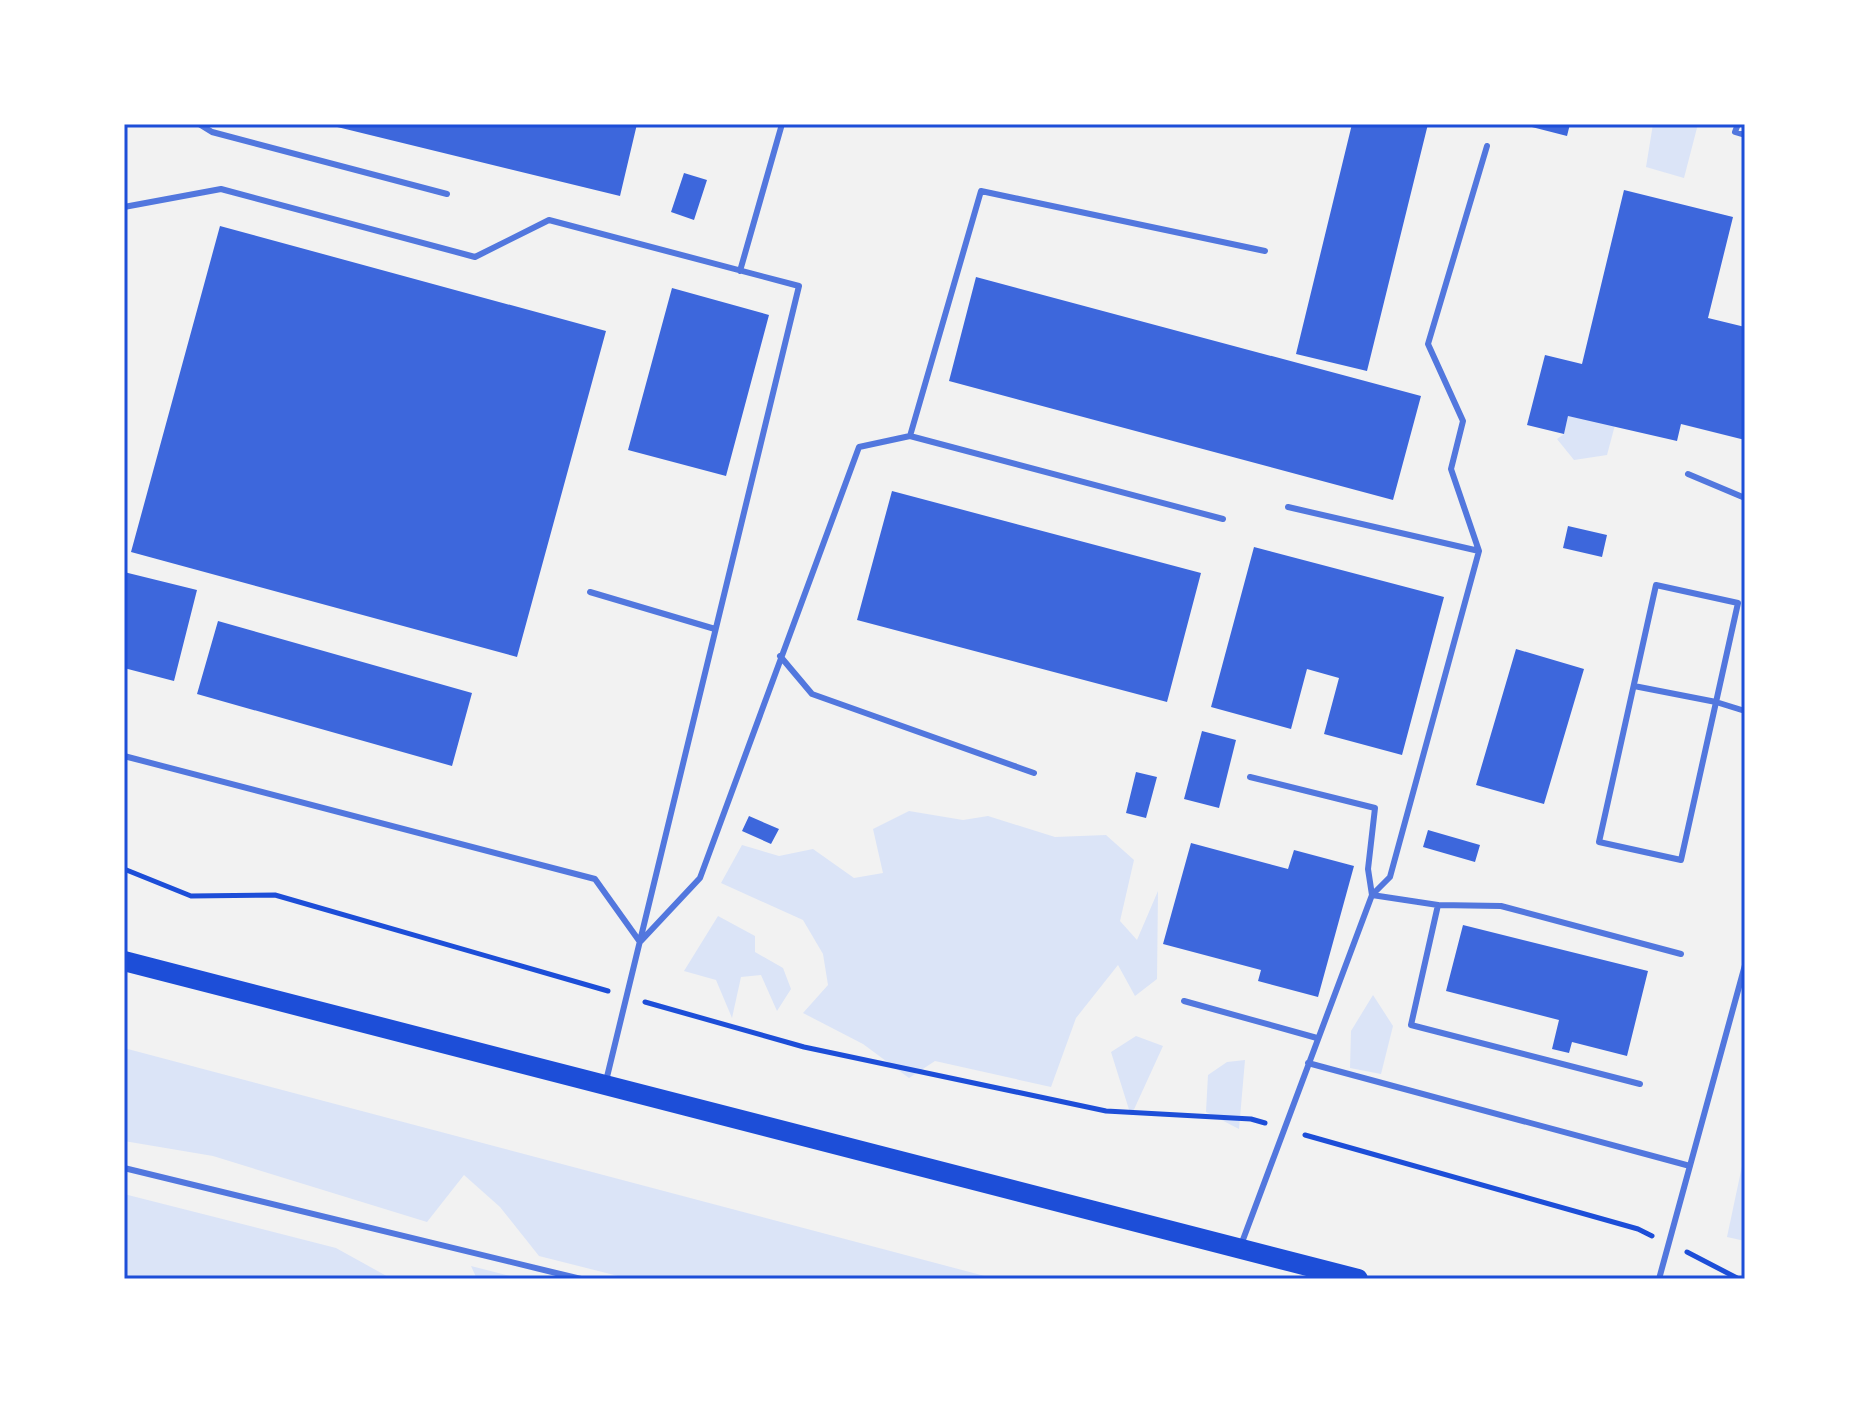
<svg xmlns="http://www.w3.org/2000/svg" width="1869" height="1403" font-family="'Roboto Condensed',sans-serif">
<style>
.green{fill:#dbe4f7}
.building{fill:#3d67dc}
.lines{fill:none;stroke-linecap:round;stroke-linejoin:round}
.path{stroke:#1d4ed8;stroke-width:5}
.service{stroke:#5277de;stroke-width:6}
.primary{stroke:#1d4ed8;stroke-width:20}
.neatline{fill:none;stroke:#1d4ed8;stroke-width:3}
</style>
<rect width="100%" height="100%" fill="#f2f2f2"/>
<path class="green" d="M 1653,124 L 1698,124 L 1684,178 L 1646,167 Z
M 1568,416 L 1615,425 L 1607,455 L 1574,460 L 1557,439 L 1564,434 Z
M 909,811 L 963,820 L 988,816 L 1055,837 L 1106,835 L 1134,860 L 1120,921 L 1137,940 L 1158,891 L 1157,979 L 1135,996 L 1118,965 L 1076,1018 L 1051,1087 L 935,1061 L 909,1078 L 863,1044 L 803,1013 L 828,985 L 823,954 L 803,920 L 721,883 L 742,845 L 779,856 L 813,849 L 854,878 L 883,873 L 873,829 Z
M 718,916 L 755,936 L 755,952 L 783,968 L 791,989 L 777,1011 L 761,975 L 741,977 L 732,1018 L 716,980 L 684,971 Z
M 1373,995 L 1393,1026 L 1381,1074 L 1350,1068 L 1351,1031 Z
M 1136,1036 L 1163,1046 L 1131,1116 L 1111,1052 Z
M 124,1048 L 996,1279 L 630,1279 L 539,1256 L 500,1207 L 464,1175 L 427,1222 L 213,1156 L 124,1141 Z
M 1245,1060 L 1239,1129 L 1206,1112 L 1208,1075 L 1227,1062 Z
M 1745,1152 L 1745,1241 L 1727,1237 Z
M 124,1194 L 336,1248 L 392,1279 L 124,1279 Z
M 471,1266 L 522,1279 L 477,1279 Z"/>
<path class="building" d="M 325,124 L 637,124 L 620,196 Z
M 1352,124 L 1428,124 L 1367,371 L 1296,354 Z
M 1520,124 L 1570,124 L 1567,136 Z
M 684,173 L 707,180 L 694,220 L 671,212 Z
M 1624,190 L 1733,217 L 1708,318 L 1745,327 L 1745,440 L 1681,424 L 1677,441 L 1568,416 L 1564,434 L 1527,425 L 1545,355 L 1582,364 Z
M 220,226 L 606,331 L 517,657 L 131,552 Z
M 976,277 L 1421,396 L 1393,500 L 949,381 Z
M 672,288 L 769,315 L 726,476 L 628,450 Z
M 892,491 L 1201,573 L 1167,702 L 857,620 Z
M 1568,526 L 1607,535 L 1602,557 L 1563,548 Z
M 1254,547 L 1444,597 L 1402,755 L 1324,734 L 1339,678 L 1307,669 L 1291,729 L 1211,707 Z
M 124,572 L 197,590 L 174,681 L 124,668 Z
M 218,621 L 472,693 L 452,766 L 197,694 Z
M 1516,649 L 1584,669 L 1544,804 L 1476,785 Z
M 1202,731 L 1236,740 L 1219,808 L 1184,799 Z
M 1136,772 L 1157,777 L 1146,818 L 1126,813 Z
M 749,816 L 779,829 L 771,844 L 742,831 Z
M 1428,830 L 1480,845 L 1475,862 L 1423,847 Z
M 1191,843 L 1288,869 L 1294,850 L 1354,866 L 1318,997 L 1258,981 L 1261,970 L 1163,944 Z
M 1463,925 L 1648,971 L 1627,1056 L 1572,1042 L 1569,1053 L 1552,1049 L 1559,1020 L 1446,991 Z"/>
<g class="lines">
<path class="path" d="M 124,869 L 191,896 L 275,895 L 608,991
M 645,1002 L 804,1047 L 1106,1111 L 1251,1119 L 1265,1123
M 1305,1135 L 1638,1229 L 1652,1236
M 1687,1252 L 1739,1279"/>
<path class="service" d="M 199,124 L 212,132 L 447,194
M 1738,124 L 1735,132 L 1745,135
M 124,207 L 221,189 L 475,257 L 549,220 L 799,286 L 606,1081
M 740,271 L 782,124
M 910,436 L 1223,519
M 1688,474 L 1745,498
M 1288,507 L 1479,551
M 1656,585 L 1738,603 L 1681,860 L 1599,842 Z
M 590,592 L 715,629
M 780,656 L 812,694 L 1034,773
M 1634,686 L 1716,702 L 1745,711
M 124,756 L 595,879 L 640,942 L 700,878 L 859,447 L 910,436 L 981,191 L 1265,251
M 1250,777 L 1375,808 L 1368,869 L 1372,895
M 1372,895 L 1438,905 L 1501,906 L 1681,954
M 1438,905 L 1411,1025 L 1640,1084
M 1184,1001 L 1317,1038
M 1308,1063 L 1690,1166
M 124,1168 L 581,1279
M 1241,1245 L 1372,895 L 1390,877 L 1479,551 L 1451,469 L 1463,421 L 1428,344 L 1487,146
M 1659,1279 L 1745,965"/>
<path class="primary" d="M 124,961 L 1358,1279"/>
</g>
<rect width="1869" height="1403" fill="none" stroke="#ffffff" stroke-width="252"/>
<rect x="126" y="126" width="1617" height="1151" class="neatline"/>
</svg>
